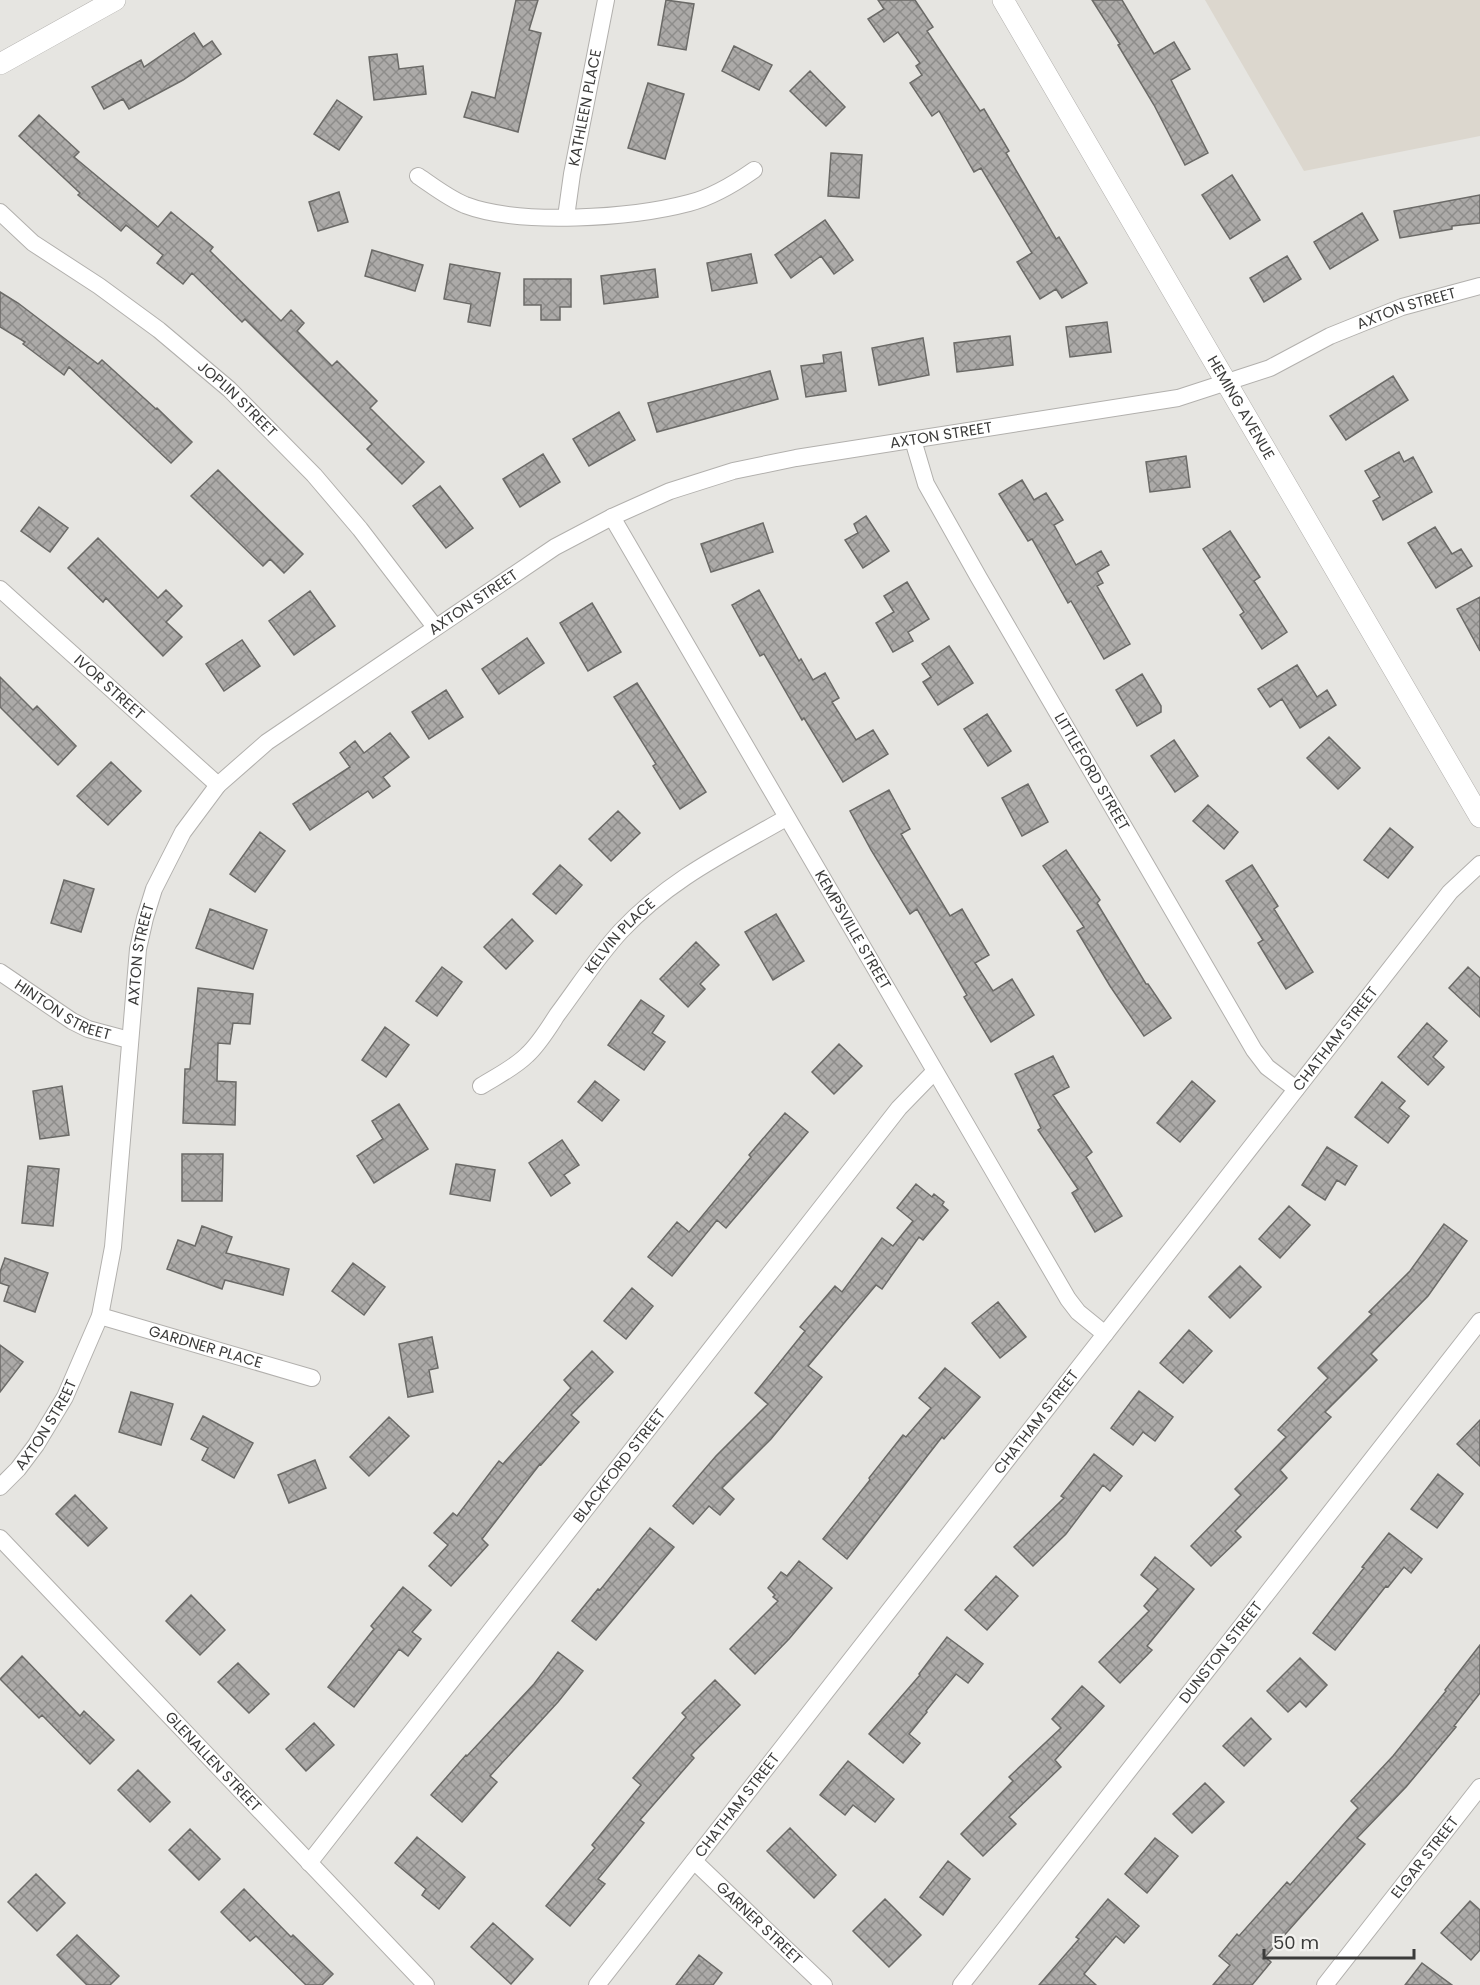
<svg xmlns="http://www.w3.org/2000/svg" width="1480" height="1985" font-family="Poppins,sans-serif">
<style>
.built{fill:#dcd7ce}
.building{fill:url(#building-cross-hatch);stroke:#6b6a67;stroke-width:1.5}
.lines{fill:none;stroke-linecap:round;stroke-linejoin:round}
.minor-casing{stroke:#b2b0ad;stroke-width:18}
.tertiary-casing{stroke:#b2b0ad;stroke-width:22}
.minor{stroke:#fff;stroke-width:16}
.tertiary{stroke:#fff;stroke-width:21}
.labels{text-anchor:middle;stroke-width:4.5;stroke-linejoin:round;paint-order:stroke}
.street-label{font-size:15px;fill:#3b3b3a;stroke:#f3f2ef}
</style>
<defs>
<pattern id="building-cross-hatch" width="8" height="8" patternUnits="userSpaceOnUse" patternTransform="scale(1.5)"><rect width="8" height="8" fill="#acaaa8"/><path d="M0 0l8 8M0 8l8-8" fill="none" stroke="#8d8c8a"/></pattern>
</defs>
<rect width="100%" height="100%" fill="#e6e5e1"/>
<path class="built" d="M 1205,0 L 1480,0 L 1480,136 L 1304,171 Z"/>
<path class="building" d="M 516,0 L 538,0 L 529,30 L 541,33 L 518,132 L 464,117 L 472,92 L 495,98 Z
M 666,0 L 694,4 L 686,50 L 658,45 Z
M 878,0 L 915,0 L 933,27 L 927,31 L 980,111 L 984,109 L 1009,151 L 1006,153 L 1056,239 L 1059,237 L 1087,283 L 1062,298 L 1056,289 L 1040,299 L 1017,262 L 1032,253 L 981,168 L 974,172 L 939,111 L 932,116 L 910,83 L 922,75 L 916,66 L 920,63 L 898,32 L 884,42 L 868,19 L 884,9 Z
M 1092,0 L 1122,0 L 1154,54 L 1174,42 L 1190,69 L 1171,80 L 1208,153 L 1185,165 L 1154,105 L 1118,45 L 1120,44 Z
M 194,33 L 203,47 L 212,41 L 221,54 L 183,80 L 129,109 L 123,99 L 104,109 L 92,87 L 141,60 L 144,67 Z
M 734,46 L 772,65 L 759,90 L 722,71 Z
M 397,54 L 399,69 L 423,66 L 426,94 L 374,100 L 369,57 Z
M 810,71 L 845,107 L 826,126 L 790,91 Z
M 648,83 L 684,94 L 665,159 L 628,148 Z
M 337,100 L 362,117 L 339,150 L 314,134 Z
M 39,115 L 79,152 L 74,157 L 158,227 L 171,212 L 213,247 L 210,251 L 281,321 L 291,310 L 304,323 L 297,331 L 332,366 L 337,361 L 377,401 L 370,408 L 424,462 L 402,484 L 367,449 L 372,444 L 245,319 L 242,322 L 192,273 L 183,284 L 157,263 L 163,255 L 126,225 L 121,231 L 78,195 L 80,193 L 19,136 Z
M 831,153 L 862,155 L 859,198 L 828,196 Z
M 1232,175 L 1260,220 L 1230,239 L 1202,195 Z
M 339,192 L 348,222 L 318,231 L 309,202 Z
M 1480,195 L 1480,223 L 1452,226 L 1452,229 L 1400,238 L 1394,211 Z
M 1362,213 L 1378,240 L 1330,269 L 1314,242 Z
M 825,220 L 853,260 L 834,274 L 821,256 L 791,278 L 775,255 Z
M 372,250 L 423,265 L 415,291 L 365,276 Z
M 751,254 L 757,283 L 712,291 L 707,263 Z
M 1287,256 L 1301,279 L 1264,302 L 1250,278 Z
M 450,264 L 500,273 L 490,326 L 468,322 L 471,304 L 444,299 Z
M 655,269 L 658,297 L 604,304 L 601,276 Z
M 524,279 L 571,279 L 571,307 L 560,307 L 560,320 L 541,320 L 541,305 L 524,305 Z
M 0,292 L 18,303 L 98,364 L 102,360 L 156,409 L 157,408 L 192,442 L 171,463 L 69,367 L 64,375 L 23,344 L 25,342 L 0,327 Z
M 1107,322 L 1111,352 L 1070,357 L 1066,327 Z
M 1010,336 L 1013,365 L 957,372 L 954,343 Z
M 923,338 L 929,375 L 879,385 L 872,348 Z
M 841,352 L 846,391 L 806,397 L 801,366 L 824,363 L 823,355 Z
M 770,371 L 778,399 L 657,432 L 648,403 Z
M 1393,376 L 1408,400 L 1346,440 L 1330,416 Z
M 619,412 L 635,440 L 589,466 L 573,439 Z
M 1399,452 L 1404,462 L 1413,457 L 1432,492 L 1383,520 L 1373,501 L 1380,497 L 1365,471 Z
M 543,454 L 560,482 L 520,507 L 503,479 Z
M 1186,456 L 1190,487 L 1150,492 L 1146,462 Z
M 218,470 L 303,554 L 284,573 L 270,559 L 263,566 L 191,496 Z
M 1022,480 L 1034,500 L 1046,493 L 1063,520 L 1054,525 L 1076,565 L 1101,551 L 1109,565 L 1097,572 L 1103,583 L 1097,586 L 1130,644 L 1104,659 L 1071,601 L 1068,603 L 1032,539 L 1028,541 L 999,494 Z
M 440,486 L 473,528 L 446,548 L 413,506 Z
M 39,507 L 68,528 L 50,552 L 21,531 Z
M 866,516 L 889,551 L 863,568 L 845,540 L 858,533 L 854,524 Z
M 763,523 L 773,552 L 711,572 L 701,544 Z
M 1435,527 L 1452,554 L 1461,549 L 1472,566 L 1436,588 L 1408,543 Z
M 1230,531 L 1260,577 L 1254,581 L 1287,632 L 1262,649 L 1240,615 L 1244,612 L 1203,549 Z
M 98,538 L 158,598 L 166,590 L 182,606 L 166,622 L 182,637 L 163,656 L 106,598 L 103,602 L 68,568 Z
M 907,582 L 929,619 L 908,632 L 913,641 L 893,652 L 876,623 L 894,612 L 884,596 Z
M 759,590 L 799,661 L 801,659 L 813,680 L 825,673 L 839,698 L 832,702 L 856,740 L 873,730 L 888,754 L 843,782 L 804,718 L 802,720 L 764,654 L 760,656 L 732,605 Z
M 310,591 L 335,626 L 294,655 L 269,621 Z
M 1480,597 L 1480,651 L 1457,609 Z
M 592,603 L 621,652 L 588,671 L 560,623 Z
M 527,638 L 544,663 L 499,694 L 482,669 Z
M 242,640 L 260,666 L 224,691 L 206,664 Z
M 949,646 L 973,683 L 938,705 L 923,682 L 931,677 L 922,664 Z
M 1297,665 L 1317,697 L 1327,690 L 1336,705 L 1300,728 L 1282,699 L 1270,707 L 1258,689 Z
M 1142,674 L 1161,706 L 1161,712 L 1137,726 L 1116,690 Z
M 0,677 L 33,710 L 37,706 L 76,746 L 58,765 L 0,707 Z
M 637,683 L 706,792 L 680,809 L 653,766 L 656,764 L 614,697 Z
M 446,690 L 463,717 L 429,739 L 412,712 Z
M 987,714 L 1011,751 L 988,766 L 964,729 Z
M 390,733 L 409,757 L 383,777 L 390,786 L 373,798 L 368,791 L 310,830 L 293,804 L 350,767 L 340,753 L 355,741 L 364,753 Z
M 1329,737 L 1360,768 L 1338,789 L 1307,758 Z
M 1174,740 L 1198,776 L 1175,792 L 1151,756 Z
M 111,762 L 141,791 L 108,825 L 77,796 Z
M 1028,784 L 1048,822 L 1022,836 L 1002,798 Z
M 889,790 L 910,829 L 901,834 L 950,916 L 962,909 L 989,955 L 975,963 L 993,991 L 1012,979 L 1034,1015 L 991,1042 L 964,997 L 967,995 L 917,909 L 910,914 L 871,850 L 850,811 Z
M 1208,805 L 1238,832 L 1224,849 L 1193,821 Z
M 618,811 L 640,833 L 611,861 L 589,839 Z
M 1390,828 L 1413,847 L 1388,878 L 1364,860 Z
M 260,832 L 285,851 L 255,892 L 230,874 Z
M 1066,850 L 1100,900 L 1097,903 L 1146,984 L 1148,984 L 1171,1018 L 1144,1036 L 1110,986 L 1077,931 L 1084,927 L 1043,866 Z
M 560,865 L 582,885 L 556,914 L 533,894 Z
M 1252,865 L 1278,906 L 1274,909 L 1313,972 L 1286,989 L 1258,943 L 1263,940 L 1226,881 Z
M 64,880 L 94,889 L 81,932 L 51,923 Z
M 210,909 L 267,930 L 253,969 L 196,948 Z
M 776,914 L 804,961 L 773,980 L 745,932 Z
M 512,919 L 533,941 L 506,969 L 484,947 Z
M 696,942 L 719,965 L 700,984 L 705,989 L 688,1007 L 660,979 Z
M 442,967 L 462,982 L 437,1016 L 416,1001 Z
M 1468,967 L 1480,978 L 1480,1017 L 1449,988 Z
M 198,988 L 253,994 L 250,1024 L 233,1023 L 230,1044 L 218,1043 L 217,1081 L 236,1082 L 235,1125 L 183,1123 L 185,1069 L 190,1069 Z
M 641,1000 L 664,1016 L 652,1033 L 665,1042 L 644,1070 L 608,1045 Z
M 1427,1023 L 1447,1041 L 1433,1057 L 1444,1067 L 1428,1085 L 1398,1057 Z
M 385,1027 L 409,1045 L 386,1077 L 362,1060 Z
M 839,1044 L 862,1066 L 834,1094 L 812,1072 Z
M 1053,1056 L 1069,1087 L 1053,1095 L 1092,1152 L 1086,1157 L 1122,1216 L 1095,1232 L 1072,1193 L 1078,1189 L 1038,1130 L 1041,1128 L 1015,1074 Z
M 595,1081 L 619,1100 L 602,1121 L 578,1102 Z
M 1192,1081 L 1215,1101 L 1180,1142 L 1157,1123 Z
M 1382,1082 L 1405,1101 L 1399,1108 L 1409,1116 L 1388,1143 L 1355,1117 Z
M 62,1086 L 69,1135 L 40,1139 L 33,1091 Z
M 399,1104 L 428,1149 L 374,1183 L 357,1156 L 383,1139 L 372,1121 Z
M 785,1113 L 808,1132 L 726,1228 L 717,1220 L 672,1276 L 648,1257 L 677,1222 L 689,1232 L 751,1157 L 749,1155 Z
M 562,1140 L 579,1165 L 564,1175 L 570,1183 L 551,1196 L 529,1163 Z
M 1327,1147 L 1357,1166 L 1345,1185 L 1337,1180 L 1325,1200 L 1302,1185 Z
M 182,1154 L 223,1154 L 222,1201 L 182,1201 Z
M 456,1164 L 495,1170 L 490,1201 L 450,1194 Z
M 28,1166 L 59,1169 L 53,1226 L 22,1223 Z
M 916,1184 L 932,1197 L 934,1194 L 944,1202 L 942,1205 L 948,1210 L 923,1240 L 919,1237 L 882,1289 L 876,1285 L 808,1366 L 822,1377 L 771,1439 L 722,1488 L 734,1499 L 720,1515 L 709,1506 L 693,1524 L 673,1506 L 716,1456 L 768,1404 L 755,1393 L 805,1331 L 800,1327 L 835,1286 L 842,1292 L 882,1238 L 893,1246 L 913,1221 L 897,1208 Z
M 1289,1206 L 1310,1225 L 1280,1258 L 1259,1239 Z
M 1444,1224 L 1467,1241 L 1428,1296 L 1371,1354 L 1377,1360 L 1325,1412 L 1331,1417 L 1280,1470 L 1287,1478 L 1235,1531 L 1241,1537 L 1211,1566 L 1191,1546 L 1241,1495 L 1235,1489 L 1286,1437 L 1278,1430 L 1328,1378 L 1318,1368 L 1372,1314 L 1369,1312 L 1410,1271 Z
M 202,1226 L 232,1237 L 226,1253 L 289,1269 L 283,1295 L 225,1280 L 222,1289 L 167,1269 L 178,1240 L 195,1246 Z
M 5,1258 L 48,1273 L 35,1312 L 4,1301 L 9,1286 L 0,1283 L 0,1272 Z
M 353,1263 L 385,1287 L 364,1315 L 332,1291 Z
M 1240,1266 L 1261,1287 L 1230,1318 L 1209,1297 Z
M 632,1288 L 653,1306 L 626,1339 L 604,1321 Z
M 998,1302 L 1026,1337 L 1000,1358 L 972,1323 Z
M 1189,1330 L 1212,1351 L 1183,1383 L 1160,1363 Z
M 432,1337 L 438,1368 L 429,1370 L 433,1392 L 408,1397 L 399,1344 Z
M 0,1345 L 23,1362 L 0,1392 Z
M 592,1351 L 613,1372 L 571,1415 L 579,1422 L 541,1465 L 540,1464 L 482,1539 L 488,1545 L 451,1586 L 429,1566 L 448,1545 L 434,1533 L 453,1513 L 457,1516 L 499,1461 L 503,1464 L 571,1388 L 564,1380 Z
M 945,1368 L 980,1397 L 944,1439 L 942,1437 L 847,1559 L 823,1539 L 870,1480 L 869,1478 L 903,1435 L 906,1437 L 931,1408 L 919,1398 Z
M 1139,1391 L 1173,1417 L 1155,1441 L 1143,1432 L 1133,1445 L 1111,1428 Z
M 131,1392 L 173,1404 L 161,1445 L 119,1432 Z
M 203,1416 L 253,1443 L 234,1478 L 202,1460 L 208,1448 L 191,1439 Z
M 389,1417 L 409,1436 L 369,1476 L 350,1457 Z
M 1480,1420 L 1480,1466 L 1457,1444 Z
M 1094,1454 L 1122,1476 L 1110,1491 L 1103,1485 L 1066,1534 L 1033,1566 L 1014,1547 L 1064,1498 L 1061,1496 Z
M 315,1460 L 326,1488 L 289,1503 L 278,1475 Z
M 1438,1474 L 1463,1494 L 1437,1528 L 1411,1509 Z
M 75,1495 L 107,1528 L 88,1546 L 56,1514 Z
M 650,1528 L 674,1547 L 596,1640 L 572,1621 L 598,1589 L 600,1590 Z
M 1389,1533 L 1422,1559 L 1411,1573 L 1404,1567 L 1388,1587 L 1386,1586 L 1335,1650 L 1313,1633 L 1364,1568 L 1362,1567 Z
M 1155,1557 L 1194,1589 L 1147,1646 L 1152,1650 L 1120,1683 L 1099,1662 L 1149,1611 L 1144,1606 L 1158,1589 L 1141,1575 Z
M 799,1561 L 832,1588 L 789,1639 L 755,1674 L 730,1649 L 778,1601 L 773,1597 L 775,1595 L 768,1588 L 781,1572 L 787,1576 Z
M 996,1576 L 1018,1596 L 987,1630 L 965,1610 Z
M 403,1587 L 431,1610 L 412,1632 L 421,1639 L 408,1656 L 399,1649 L 354,1707 L 328,1687 L 374,1629 L 371,1626 Z
M 191,1595 L 225,1630 L 200,1655 L 166,1621 Z
M 947,1637 L 983,1664 L 968,1683 L 956,1674 L 926,1711 L 927,1712 L 909,1734 L 920,1743 L 903,1763 L 869,1734 L 920,1675 L 919,1674 Z
M 1480,1645 L 1480,1693 L 1454,1726 L 1456,1727 L 1406,1787 L 1357,1838 L 1365,1844 L 1265,1957 L 1271,1962 L 1252,1985 L 1213,1985 L 1230,1965 L 1219,1956 L 1237,1934 L 1239,1936 L 1287,1882 L 1290,1885 L 1358,1808 L 1351,1801 L 1393,1756 L 1446,1691 L 1445,1690 Z
M 558,1652 L 583,1671 L 558,1702 L 490,1776 L 497,1782 L 462,1822 L 431,1795 L 466,1755 L 467,1756 L 534,1684 Z
M 22,1656 L 80,1716 L 84,1711 L 114,1740 L 90,1764 L 42,1715 L 39,1718 L 0,1679 Z
M 1300,1658 L 1327,1685 L 1306,1707 L 1300,1701 L 1288,1712 L 1267,1691 Z
M 238,1663 L 269,1694 L 249,1713 L 218,1682 Z
M 715,1680 L 740,1705 L 691,1755 L 694,1758 L 640,1820 L 644,1823 L 598,1879 L 605,1884 L 570,1926 L 546,1906 L 595,1848 L 592,1845 L 641,1785 L 633,1778 L 686,1717 L 682,1713 Z
M 1082,1686 L 1104,1706 L 1055,1760 L 1061,1767 L 1009,1817 L 1016,1824 L 983,1856 L 961,1834 L 1013,1781 L 1009,1777 L 1061,1728 L 1052,1719 Z
M 1251,1718 L 1271,1739 L 1244,1766 L 1223,1746 Z
M 314,1723 L 334,1745 L 306,1771 L 286,1749 Z
M 848,1761 L 894,1799 L 875,1822 L 853,1805 L 845,1815 L 820,1795 Z
M 138,1770 L 170,1802 L 150,1822 L 118,1790 Z
M 1205,1783 L 1224,1802 L 1192,1833 L 1173,1814 Z
M 790,1828 L 836,1875 L 814,1898 L 767,1851 Z
M 190,1829 L 220,1859 L 199,1880 L 169,1850 Z
M 417,1837 L 465,1877 L 439,1909 L 422,1895 L 426,1889 L 395,1863 Z
M 1155,1838 L 1178,1856 L 1147,1893 L 1125,1874 Z
M 948,1861 L 970,1879 L 943,1915 L 920,1897 Z
M 36,1874 L 65,1903 L 37,1931 L 8,1902 Z
M 244,1889 L 291,1937 L 293,1935 L 333,1974 L 322,1985 L 306,1985 L 256,1936 L 250,1941 L 221,1912 Z
M 885,1899 L 921,1935 L 889,1967 L 853,1931 Z
M 1108,1899 L 1139,1926 L 1124,1943 L 1116,1936 L 1084,1974 L 1096,1985 L 1039,1985 L 1079,1939 L 1076,1937 Z
M 1470,1901 L 1480,1910 L 1480,1950 L 1471,1960 L 1441,1933 Z
M 493,1923 L 533,1959 L 511,1984 L 471,1947 Z
M 77,1935 L 119,1976 L 110,1985 L 87,1985 L 57,1955 Z
M 699,1955 L 722,1973 L 713,1985 L 676,1985 Z
M 1422,1963 L 1452,1985 L 1405,1985 Z"/>
<g class="lines">
<g class="minor-casing">
<g id="minor">
<path d="M 418,176 C 433,186 448,198 465,205 C 520,226 632,218 689,203 C 713,197 734,184 754,170"/>
<path id="s1" d="M 0,212 L 33,243 L 99,286 L 159,330 L 229,389 L 314,475 L 360,529 L 435,627"/>
<path id="s2" d="M 566,217 L 572,174 L 606,0"/>
<path id="s3" d="M 913,440 L 926,484 L 979,578 L 1254,1050 L 1267,1067 L 1296,1089"/>
<path id="s4" d="M 612,517 L 1068,1299 L 1078,1312 L 1105,1334"/>
<path id="s5" d="M 0,589 L 218,785"/>
<path id="s6" d="M 0,972 L 72,1021 L 88,1029 L 129,1040"/>
<path id="s7" d="M 481,1086 C 497,1076 514,1068 527,1055 C 539,1044 548,1029 557,1015 C 578,987 597,957 621,931 C 670,879 725,853 786,818"/>
<path id="s8" d="M 100,1316 L 312,1378"/>
<path id="s9" d="M 0,1487 L 18,1469 L 36,1445 L 65,1397 L 100,1316 L 113,1247 L 138,949 L 145,918 L 154,889 L 183,832 L 218,785 L 267,742 L 555,547 L 612,517 L 670,491 L 733,471 L 796,458 L 1178,398 L 1270,368 L 1330,336 L 1402,307 L 1480,286"/>
<path id="s10" d="M 0,1538 L 426,1985"/>
<path id="s11" d="M 694,1861 L 824,1985"/>
<path id="s12" d="M 309,1863 L 899,1108 L 934,1072"/>
<path id="s13" d="M 597,1985 L 1450,892 L 1480,864"/>
<path id="s14" d="M 961,1985 L 1480,1321"/>
<path id="s15" d="M 1325,1985 L 1480,1787"/>
</g>
</g>
<g class="tertiary-casing">
<g id="tertiary">
<path id="s16" d="M 1003,0 L 1480,817"/>
<path d="M 0,64 L 115,0"/>
</g>
</g>
<use href="#minor" class="minor"/>
<use href="#tertiary" class="tertiary"/>
</g>
<g class="labels">
<g class="street-label">
<text dy="5" stroke="none"><textPath href="#s2" startOffset="111">KATHLEEN PLACE</textPath></text>
<text dy="5" stroke="none"><textPath href="#s9" startOffset="2058">AXTON STREET</textPath></text>
<text dy="5" stroke="none"><textPath href="#s1" startOffset="303">JOPLIN STREET</textPath></text>
<text dy="5" stroke="none"><textPath href="#s16" startOffset="472">HEMING AVENUE</textPath></text>
<text dy="5" stroke="none"><textPath href="#s9" startOffset="1572">AXTON STREET</textPath></text>
<text dy="5" stroke="none"><textPath href="#s9" startOffset="1068">AXTON STREET</textPath></text>
<text dy="5" stroke="none"><textPath href="#s5" startOffset="147">IVOR STREET</textPath></text>
<text dy="5" stroke="none"><textPath href="#s3" startOffset="378">LITTLEFORD STREET</textPath></text>
<text dy="5" stroke="none"><textPath href="#s4" startOffset="478">KEMPSVILLE STREET</textPath></text>
<text dy="5" stroke="none"><textPath href="#s7" startOffset="207">KELVIN PLACE</textPath></text>
<text dy="5" stroke="none"><textPath href="#s9" startOffset="564">AXTON STREET</textPath></text>
<text dy="5" stroke="none"><textPath href="#s6" startOffset="74">HINTON STREET</textPath></text>
<text dy="5" stroke="none"><textPath href="#s13" startOffset="1200">CHATHAM STREET</textPath></text>
<text dy="5" stroke="none"><textPath href="#s8" startOffset="110">GARDNER PLACE</textPath></text>
<text dy="5" stroke="none"><textPath href="#s13" startOffset="714">CHATHAM STREET</textPath></text>
<text dy="5" stroke="none"><textPath href="#s9" startOffset="78">AXTON STREET</textPath></text>
<text dy="5" stroke="none"><textPath href="#s12" startOffset="504">BLACKFORD STREET</textPath></text>
<text dy="5" stroke="none"><textPath href="#s14" startOffset="422">DUNSTON STREET</textPath></text>
<text dy="5" stroke="none"><textPath href="#s10" startOffset="309">GLENALLEN STREET</textPath></text>
<text dy="5" stroke="none"><textPath href="#s13" startOffset="228">CHATHAM STREET</textPath></text>
<text dy="5" stroke="none"><textPath href="#s15" startOffset="162">ELGAR STREET</textPath></text>
<text dy="5" stroke="none"><textPath href="#s11" startOffset="90">GARNER STREET</textPath></text>
</g>
</g>
<path d="M1264 1949v9h150v-9" fill="none" stroke="#3b3b3a" stroke-width="3"/>
<text x="1273" y="1949" font-size="18" fill="#3b3b3a" stroke="#f3f2ef" stroke-width="4.5" paint-order="stroke">50 m</text>
</svg>
